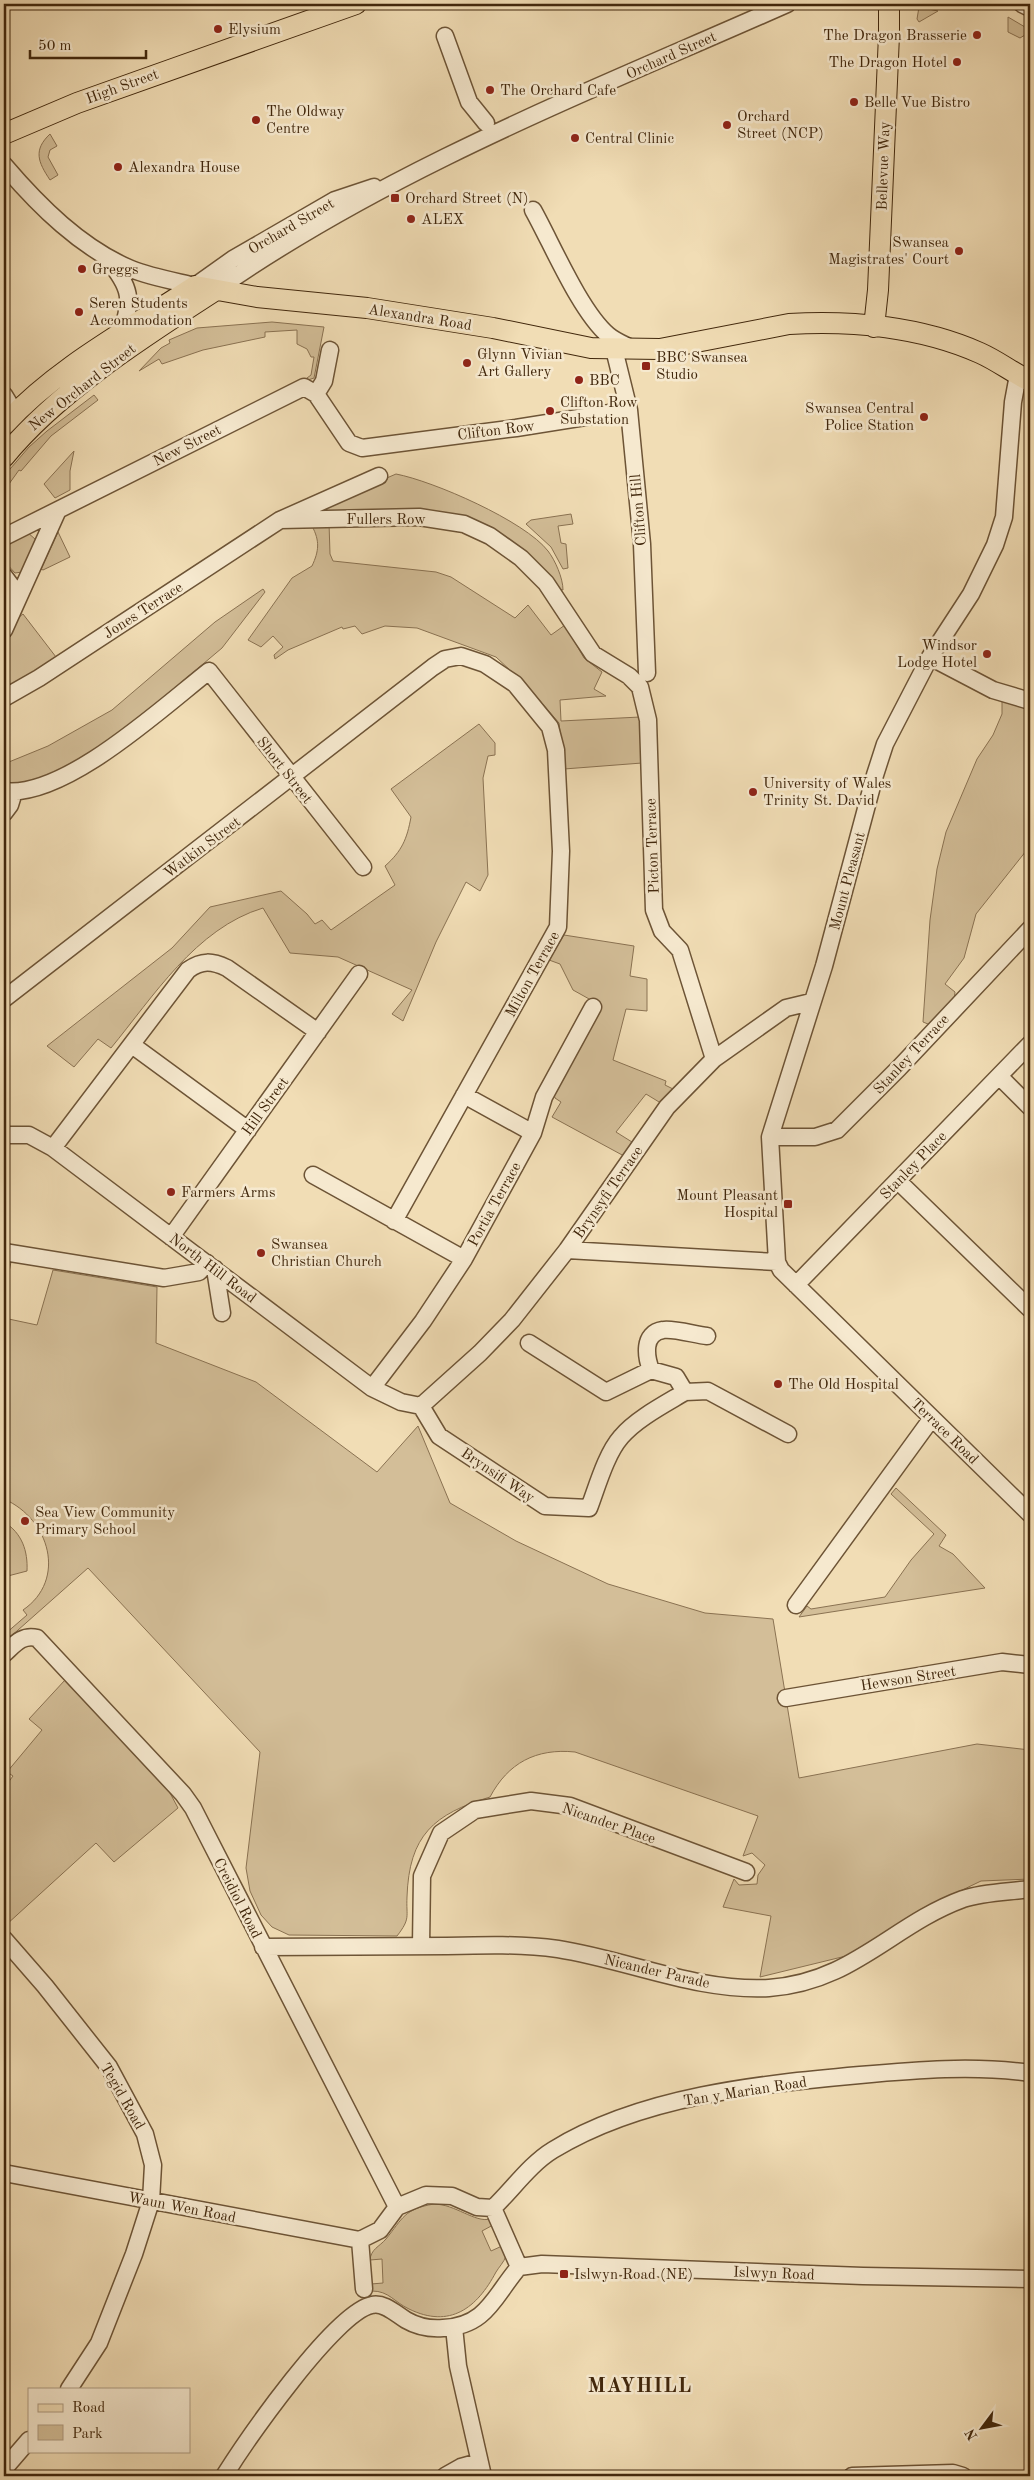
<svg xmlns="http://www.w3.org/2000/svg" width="1034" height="2480" font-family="'Old Standard TT',serif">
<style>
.green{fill:#d3be98;stroke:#8a7252}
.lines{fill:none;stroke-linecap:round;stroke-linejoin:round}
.minor-casing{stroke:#6d5436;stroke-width:19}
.major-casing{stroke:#41270c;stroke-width:22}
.minor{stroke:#f6e9cf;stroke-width:16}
.major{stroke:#f1ddb5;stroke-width:20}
.poi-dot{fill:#8f2418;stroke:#f6e9cf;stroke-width:2}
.labels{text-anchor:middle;stroke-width:5;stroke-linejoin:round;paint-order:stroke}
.poi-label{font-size:15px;fill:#41270c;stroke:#f6e9cf;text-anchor:start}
.street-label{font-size:15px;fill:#41270c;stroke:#f6e9cf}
.district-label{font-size:20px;font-weight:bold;letter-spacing:1px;fill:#41270c;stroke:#f6e9cf}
</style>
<rect width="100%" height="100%" fill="#f1ddb5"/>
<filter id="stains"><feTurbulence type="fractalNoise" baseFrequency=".004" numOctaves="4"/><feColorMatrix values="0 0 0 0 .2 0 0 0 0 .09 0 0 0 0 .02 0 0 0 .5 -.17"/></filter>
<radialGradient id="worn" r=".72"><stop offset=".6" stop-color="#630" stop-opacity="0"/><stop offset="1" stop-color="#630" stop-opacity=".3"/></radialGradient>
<path class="green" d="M 919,7 L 938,11 L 919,22 L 917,19 Z
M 1008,17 L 1030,30 L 1030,32 L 1020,38 L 1008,32 Z
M 50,134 L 57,146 L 50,150 L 48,157 L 58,175 L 50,180 C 38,162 33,150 50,134 Z
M 272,322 L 324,327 L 314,378 L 308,380 L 307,378 L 311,375 L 314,357 L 311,357 L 307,349 L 297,344 L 297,330 L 265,332 L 265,337 L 203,350 L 162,364 L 159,359 L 139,371 L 161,348 L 170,343 L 169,340 L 197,328 Z
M 94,395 L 98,400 L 51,436 L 21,471 L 19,470 L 4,491 L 4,476 L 29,447 L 47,431 Z
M 74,451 L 70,471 L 70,490 L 55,498 L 44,484 Z
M 396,474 C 433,481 525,521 548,551 C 555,560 563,578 563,590 L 558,589 L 484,528 L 316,513 L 313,510 Z
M 4,501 L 7,507 L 9,525 L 4,527 Z
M 571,514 L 573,524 L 558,526 L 561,543 L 566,544 L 568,568 L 563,569 L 551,547 L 526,524 L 531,520 Z
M 329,523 L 330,554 L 333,561 L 436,572 L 451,577 L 515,618 L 528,605 L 551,635 L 565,625 L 584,658 L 602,672 L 594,689 L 606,696 L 560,700 L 561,721 L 640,717 L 642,763 L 564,769 L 559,723 L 530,689 L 496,657 L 417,628 L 385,626 L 362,634 L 355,626 L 343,629 L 342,627 L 288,650 L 275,659 L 274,655 L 283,647 L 273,636 L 261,647 L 248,640 L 292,578 L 312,566 C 319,551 320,541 312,526 Z
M 27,532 L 35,539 L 37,544 L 22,572 L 15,573 L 4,561 L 4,543 Z
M 58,532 L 70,557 L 43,570 L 41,569 Z
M 263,589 L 265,592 L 222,648 L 127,728 L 64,769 L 24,784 L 4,785 L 4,764 L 48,746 L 112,710 L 215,622 Z
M 23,614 L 56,657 L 12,687 L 4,690 C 4,668 1,628 23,614 Z
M 1002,700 L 1030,707 L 1030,846 L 976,914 L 964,958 L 945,984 L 955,992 L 954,1001 L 928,1024 L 923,1022 L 930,920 L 937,869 L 946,832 L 977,759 L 993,735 L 1002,714 Z
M 479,724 L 495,743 L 495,755 L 488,756 L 483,778 L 488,875 L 480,891 L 466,882 L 436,942 L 403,1021 L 392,1014 L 412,990 L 338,957 L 290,953 L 263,908 C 196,928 153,997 111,1048 L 98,1039 L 74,1067 L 47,1046 L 172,948 L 210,907 L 281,891 L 307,914 L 315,924 L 322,920 L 331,930 L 395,885 L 385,866 C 402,851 407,839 411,817 L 391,789 Z
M 564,935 L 634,946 L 630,976 L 647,979 L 647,1011 L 626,1009 L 613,1060 L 666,1081 L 665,1085 L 677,1091 L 664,1105 L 646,1094 L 616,1132 L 632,1142 L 624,1156 L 552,1117 L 561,1102 L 555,1098 L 553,1091 L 600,1005 L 573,990 L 560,964 L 549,960 Z
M 4,1261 L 11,1262 L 4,1297 Z
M 53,1270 L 157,1287 L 156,1343 L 256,1382 L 377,1472 L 418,1426 L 450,1503 L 516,1541 L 608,1584 L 705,1613 L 773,1619 L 799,1778 L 977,1744 L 1030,1750 L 1030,1879 L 981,1881 L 927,1907 L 846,1956 L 760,1977 L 771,1916 L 723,1907 L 734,1879 L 739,1885 L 757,1884 L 758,1875 L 765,1865 L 752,1853 L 743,1856 L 758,1816 L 575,1752 C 536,1748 508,1763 490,1797 C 434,1814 409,1835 407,1897 C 406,1917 411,1918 397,1936 L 289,1935 L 272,1927 L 261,1915 L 250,1891 L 246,1868 L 260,1752 L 88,1568 L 9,1638 L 5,1634 L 27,1615 L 23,1610 C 67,1580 50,1519 4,1499 L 4,1318 L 37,1325 Z
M 896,1488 L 946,1535 L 939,1546 L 953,1554 L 985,1588 L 799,1617 L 807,1606 L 811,1609 L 885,1597 L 911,1560 L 934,1534 L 891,1494 Z
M 4,1522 C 22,1533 28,1551 27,1571 L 4,1577 Z
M 65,1680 L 170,1793 L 178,1808 L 114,1862 L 96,1843 L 6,1925 L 4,1923 L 4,1788 L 13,1776 L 7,1772 L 42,1730 L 29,1719 Z
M 434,2204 C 455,2204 475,2223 490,2219 L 493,2225 L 482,2231 L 491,2251 L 502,2246 L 506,2256 C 504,2262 499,2267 496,2272 C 477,2308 450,2329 409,2309 C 394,2302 389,2291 372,2291 L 371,2284 L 383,2283 L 382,2259 L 370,2260 C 371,2249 379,2247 386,2239 C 403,2218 404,2209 434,2204 Z"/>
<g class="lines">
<g class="minor-casing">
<path id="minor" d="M 1022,4 L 1030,8
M 445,36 L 469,102 L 486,123
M 4,165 C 39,206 81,248 131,269 C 151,277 174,281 195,286 L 233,259 L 335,200 L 374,187
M 533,210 C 552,244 580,311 608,335 C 615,341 623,344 631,348
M 108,260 C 131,288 133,299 121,333
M 216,290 C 391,168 593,90 787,4
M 614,349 L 629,410 L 642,544 L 647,673
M 330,350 L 324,381 L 316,394 L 349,443 L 362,448 L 516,428 L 629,410
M 1018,375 L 1013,402 L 1004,517 L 995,545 L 971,594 L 930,657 L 885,744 L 875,775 L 824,966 L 770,1137 L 777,1262 L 781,1270 L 1030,1514
M 4,395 L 15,413
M 280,520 L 419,517 L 464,524 L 490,536 L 521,558 L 546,583 L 593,654 L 629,676 L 640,687 L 648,720 L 654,910 L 662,931 L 680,950 L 714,1059
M 4,537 L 304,387 L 316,394
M 4,576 L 19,596
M 4,630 L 58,510
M 930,657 L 993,690 L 1030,701
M 4,698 L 39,678 L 280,520 L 379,476
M 4,791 C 64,799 163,707 209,671 L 363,867
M 4,813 L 10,805 L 14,792
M 4,999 L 433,667 L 445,659 L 461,656 L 485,664 L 515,684 L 550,727 L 556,750 L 561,851 L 558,927 L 394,1221
M 132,1045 L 248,1130
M 999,1076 L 1030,1107
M 464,1095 L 533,1133
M 4,1135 L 29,1135 L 53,1148 L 372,1388 L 401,1402 L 421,1406
M 770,1137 L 815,1137 L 837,1130 L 899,1068 L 1030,929
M 53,1148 L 188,970 C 202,960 212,961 227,968 L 318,1032
M 313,1175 L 464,1259
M 898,1181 L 1030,1309
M 171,1237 L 359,974
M 567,1250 L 777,1262
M 4,1252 L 164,1278 L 199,1272 L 207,1263
M 215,1269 L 222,1313
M 796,1285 L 1030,1044
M 529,1343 L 606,1392 L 651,1370 L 676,1377 L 685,1392
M 651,1370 C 646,1357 642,1333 663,1330 C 673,1328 696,1335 707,1336
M 372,1388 L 423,1321 L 464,1259 L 533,1133 L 544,1097 L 593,1007
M 685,1392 L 708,1391 L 788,1434
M 421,1406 L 480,1353 L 512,1320 L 567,1250 L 667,1107 L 714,1059 L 786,1008 L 811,1002
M 421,1406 L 439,1436 L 545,1506 L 589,1508 C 597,1487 606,1454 621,1437 C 636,1419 665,1404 685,1392
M 796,1605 L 932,1418
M 4,1654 C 14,1645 22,1634 37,1638 L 183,1794 L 193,1808 L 397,2207
M 786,1698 L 1002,1662 L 1030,1665
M 4,1939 L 45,1986 L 109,2067 L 145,2134 L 153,2165 L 151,2201 L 134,2254 L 99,2343 L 69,2389
M 421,1946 L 422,1876 L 441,1833 L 475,1810 L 531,1801 L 570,1806 L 746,1872
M 263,1947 C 324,1947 385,1946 447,1946 C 484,1945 521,1944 558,1949 C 628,1960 698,1992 769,1988 C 853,1982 892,1925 963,1899 C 984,1892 1009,1892 1030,1889
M 4,2173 L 360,2240
M 493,2208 C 512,2190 530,2164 553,2150 C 641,2096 759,2084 860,2075 C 916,2070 974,2065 1030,2073
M 493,2208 L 519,2267
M 519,2267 L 542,2264 L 863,2276 L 1030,2279
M 364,2289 L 360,2240 L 380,2230 L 397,2207 L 426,2195 L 452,2196 L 477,2207 L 493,2208
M 454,2327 L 458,2366 L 483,2476
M 4,2469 L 29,2440
M 224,2476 C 246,2441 335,2312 372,2305 C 384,2302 396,2314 406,2320 C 418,2327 430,2329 443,2328 C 487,2326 494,2296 519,2267
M 445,2476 L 461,2467 L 479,2462
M 852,2476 L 953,2473 L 963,2476"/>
</g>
<g class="major-casing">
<path id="major" d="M 4,134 L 77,103 L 356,4
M 874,327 L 878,290 L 889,35 L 889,4
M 4,425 C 57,367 130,329 195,286 L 257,297 L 367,308 L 493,328 L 591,348 L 660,349 L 789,324 C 852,320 922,327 980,353 C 998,361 1013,373 1030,381
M 4,457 C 58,391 145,336 216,290"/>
</g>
<use href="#minor" class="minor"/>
<use href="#major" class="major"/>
</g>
<g class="poi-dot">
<circle cx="218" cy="29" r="5"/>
<circle cx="977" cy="35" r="5"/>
<circle cx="957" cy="62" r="5"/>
<circle cx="490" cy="90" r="5"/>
<circle cx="854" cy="102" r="5"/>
<circle cx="256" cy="120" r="5"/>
<circle cx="727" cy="125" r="5"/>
<circle cx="575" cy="138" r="5"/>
<circle cx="118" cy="167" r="5"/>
<rect x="390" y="193" width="10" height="10" rx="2.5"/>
<circle cx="411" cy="219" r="5"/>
<circle cx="959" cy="251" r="5"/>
<circle cx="82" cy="269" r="5"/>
<circle cx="79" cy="312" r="5"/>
<circle cx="467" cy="363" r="5"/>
<rect x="641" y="361" width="10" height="10" rx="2.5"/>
<circle cx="579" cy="380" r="5"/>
<circle cx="550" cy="411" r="5"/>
<circle cx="924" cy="417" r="5"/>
<circle cx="987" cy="654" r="5"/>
<circle cx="753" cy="792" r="5"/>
<circle cx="171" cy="1192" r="5"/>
<rect x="783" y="1199" width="10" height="10" rx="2.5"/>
<circle cx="261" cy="1253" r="5"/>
<circle cx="778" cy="1384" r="5"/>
<circle cx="25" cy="1521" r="5"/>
<rect x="559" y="2269" width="10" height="10" rx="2.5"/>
</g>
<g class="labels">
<g class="poi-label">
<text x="228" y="34">Elysium</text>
<text x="967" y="40" text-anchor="end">The Dragon Brasserie</text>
<text x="947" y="67" text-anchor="end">The Dragon Hotel</text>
<text x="500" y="95">The Orchard Cafe</text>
<text x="864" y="107">Belle Vue Bistro</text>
<text x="266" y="116">The Oldway<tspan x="266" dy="17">Centre</tspan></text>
<text x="737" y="121">Orchard<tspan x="737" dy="17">Street (NCP)</tspan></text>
<text x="585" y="143">Central Clinic</text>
<text x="128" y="172">Alexandra House</text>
<text x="405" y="203">Orchard Street (N)</text>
<text x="421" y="224">ALEX</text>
<text x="949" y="247" text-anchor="end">Swansea<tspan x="949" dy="17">Magistrates' Court</tspan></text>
<text x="92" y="274">Greggs</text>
<text x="89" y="308">Seren Students<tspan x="89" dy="17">Accommodation</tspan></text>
<text x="477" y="359">Glynn Vivian<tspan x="477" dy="17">Art Gallery</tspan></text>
<text x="656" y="362">BBC Swansea<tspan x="656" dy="17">Studio</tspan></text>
<text x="589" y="385">BBC</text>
<text x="560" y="407">Clifton Row<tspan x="560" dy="17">Substation</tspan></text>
<text x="914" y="413" text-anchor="end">Swansea Central<tspan x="914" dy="17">Police Station</tspan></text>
<text x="977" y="650" text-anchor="end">Windsor<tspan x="977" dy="17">Lodge Hotel</tspan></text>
<text x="763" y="788">University of Wales<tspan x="763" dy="17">Trinity St. David</tspan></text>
<text x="181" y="1197">Farmers Arms</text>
<text x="778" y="1200" text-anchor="end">Mount Pleasant<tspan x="778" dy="17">Hospital</tspan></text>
<text x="271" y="1249">Swansea<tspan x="271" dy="17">Christian Church</tspan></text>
<text x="788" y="1389">The Old Hospital</text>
<text x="35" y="1517">Sea View Community<tspan x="35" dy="17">Primary School</tspan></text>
<text x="574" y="2279">Islwyn Road (NE)</text>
</g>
<g class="street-label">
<text transform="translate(671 55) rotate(-24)" y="5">Orchard Street</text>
<text transform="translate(122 86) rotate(-20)" y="5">High Street</text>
<text transform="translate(883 166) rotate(-88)" y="5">Bellevue Way</text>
<text transform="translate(291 226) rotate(-30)" y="5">Orchard Street</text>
<text transform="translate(420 317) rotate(9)" y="5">Alexandra Road</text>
<text transform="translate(82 387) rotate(-38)" y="5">New Orchard Street</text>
<text transform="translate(496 430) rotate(-7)" y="5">Clifton Row</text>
<text transform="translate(187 445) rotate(-27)" y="5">New Street</text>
<text transform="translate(638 510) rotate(-95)" y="5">Clifton Hill</text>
<text x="386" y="524">Fullers Row</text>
<text transform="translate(143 610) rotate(-33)" y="5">Jones Terrace</text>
<text transform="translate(285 770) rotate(52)" y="5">Short Street</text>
<text transform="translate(652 846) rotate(-92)" y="5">Picton Terrace</text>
<text transform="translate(202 847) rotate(-37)" y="5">Watkin Street</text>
<text transform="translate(847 881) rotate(-75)" y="5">Mount Pleasant</text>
<text transform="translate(532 974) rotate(-61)" y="5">Milton Terrace</text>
<text transform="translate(911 1054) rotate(-47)" y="5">Stanley Terrace</text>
<text transform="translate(265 1106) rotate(-54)" y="5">Hill Street</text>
<text transform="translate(913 1165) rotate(-46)" y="5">Stanley Place</text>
<text transform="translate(608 1192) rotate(-55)" y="5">Brynsyfi Terrace</text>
<text transform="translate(494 1204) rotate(-61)" y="5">Portia Terrace</text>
<text transform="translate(213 1268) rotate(37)" y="5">North Hill Road</text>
<text transform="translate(945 1431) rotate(44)" y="5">Terrace Road</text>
<text transform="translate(498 1475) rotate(34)" y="5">Brynsifi Way</text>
<text transform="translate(908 1678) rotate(-9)" y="5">Hewson Street</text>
<text transform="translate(609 1823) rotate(19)" y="5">Nicander Place</text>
<text transform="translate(238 1898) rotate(63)" y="5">Creidiol Road</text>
<text transform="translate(657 1971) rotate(13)" y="5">Nicander Parade</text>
<text transform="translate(745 2091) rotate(-9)" y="5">Tan y Marian Road</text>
<text transform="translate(123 2096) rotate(60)" y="5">Tegid Road</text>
<text transform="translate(182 2207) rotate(11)" y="5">Waun Wen Road</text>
<text transform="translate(774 2273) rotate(2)" y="5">Islwyn Road</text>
</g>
<g class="district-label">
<text x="640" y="2392">MAYHILL</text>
</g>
</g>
<rect width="1034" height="2480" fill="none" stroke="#f1ddb5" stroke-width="20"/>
<rect x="5" y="5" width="1024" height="2470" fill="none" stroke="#41270c" stroke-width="2.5"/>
<rect x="10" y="10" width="1014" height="2460" fill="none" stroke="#41270c"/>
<rect x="28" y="2388" width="162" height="65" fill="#f6e9cf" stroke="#ae9b81"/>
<rect x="38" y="2404" width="25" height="8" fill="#f1ddb5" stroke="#ae9b81"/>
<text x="72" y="2412" font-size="15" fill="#41270c">Road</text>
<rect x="38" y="2425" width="25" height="15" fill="#d3be98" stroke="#ae9b81"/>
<text x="72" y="2438" font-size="15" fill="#41270c">Park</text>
<g transform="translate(982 2428) rotate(238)" stroke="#f6e9cf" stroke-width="4" paint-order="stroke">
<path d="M0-4L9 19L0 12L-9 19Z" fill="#41270c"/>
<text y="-8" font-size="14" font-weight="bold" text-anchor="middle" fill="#41270c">N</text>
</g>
<path d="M30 50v8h116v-8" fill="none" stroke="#41270c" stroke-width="2.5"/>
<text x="38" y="50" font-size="15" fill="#41270c" stroke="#f6e9cf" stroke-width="4" paint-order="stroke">50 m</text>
<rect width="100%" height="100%" filter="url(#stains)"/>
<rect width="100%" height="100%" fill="url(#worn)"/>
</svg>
